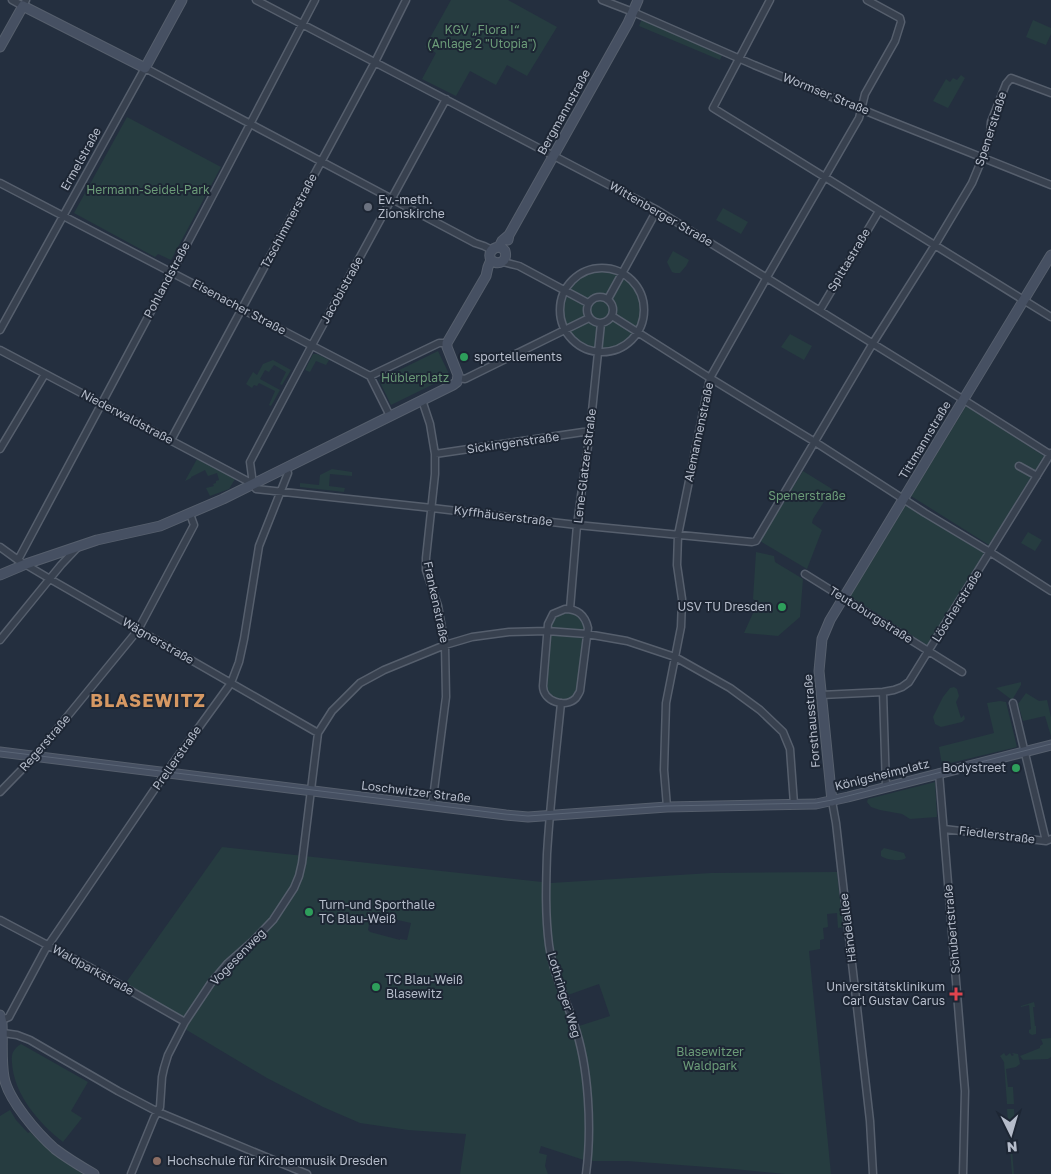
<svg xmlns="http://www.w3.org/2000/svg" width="1051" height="1174" font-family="'Golos Text',sans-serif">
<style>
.green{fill:#263c40;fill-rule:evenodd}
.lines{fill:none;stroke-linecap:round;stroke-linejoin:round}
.street-casing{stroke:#565f6d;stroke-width:9}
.secondary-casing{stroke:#565f6d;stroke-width:11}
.street{stroke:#38414f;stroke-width:6}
.secondary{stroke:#465062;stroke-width:9}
.tram{stroke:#5a6576;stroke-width:1}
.worship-dot{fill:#6b7280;stroke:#1d2634;stroke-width:2}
.leisure-dot{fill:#2e9e5b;stroke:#1d2634;stroke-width:2}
.health-dot{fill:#e0444e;stroke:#1d2634;stroke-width:2}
.education-dot{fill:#8d6e63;stroke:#1d2634;stroke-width:2}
.labels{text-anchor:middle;stroke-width:4;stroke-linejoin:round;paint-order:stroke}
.park-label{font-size:12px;fill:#6b9b78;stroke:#1d2634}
.street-label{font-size:12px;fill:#b5bcca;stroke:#1d2634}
.poi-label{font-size:12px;fill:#b5bcca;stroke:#1d2634;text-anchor:start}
.district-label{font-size:18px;font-weight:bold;letter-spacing:1px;fill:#d69863;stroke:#1d2634}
</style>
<rect width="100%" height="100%" fill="#242f3f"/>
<path class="green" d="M 451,0 L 508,0 L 557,27 L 527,76 L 507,65 L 496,85 L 470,71 L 456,96 L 422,79 L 436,53 L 425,47 Z
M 642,19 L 723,53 L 720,60 L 639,26 Z
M 1033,20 L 1051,28 L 1051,34 L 1046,45 L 1026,37 Z
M 961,75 L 965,78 L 948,108 L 933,101 L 946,79 L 950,82 L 953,78 L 957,80 Z
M 127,117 L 221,167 L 171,260 L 158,254 L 155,257 L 74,213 Z
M 723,208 L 748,222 L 741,234 L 716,220 Z
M 673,251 L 689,260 L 686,266 L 680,273 L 675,273 L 672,272 L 667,262 Z
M561 311a41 41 0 1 1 82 0a41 41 0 1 1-82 0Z
M 790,334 L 812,346 L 804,360 L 781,347 Z
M 438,351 L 450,376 L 391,405 L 379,380 Z
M 313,354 L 317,354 L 329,360 L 326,365 L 316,361 L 310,372 L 305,370 Z
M 273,360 L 291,370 L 282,385 L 280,384 L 286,372 L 274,365 L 269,372 L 265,370 L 260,379 L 280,390 L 271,406 L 269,405 L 275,391 L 259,383 L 257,386 L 254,385 L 252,388 L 246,384 L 253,372 L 257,375 L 263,364 Z
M 966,406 L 1044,456 L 989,545 L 911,496 Z
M 197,459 L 235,479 L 229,489 L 210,496 L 206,488 L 214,486 L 213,484 L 216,483 L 216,481 L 219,480 L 217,473 L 208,476 L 205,470 L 191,477 L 191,478 L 185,481 Z
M 332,469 L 352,472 L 352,476 L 330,474 L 329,486 L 345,488 L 344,492 L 300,487 L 300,483 L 319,485 L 320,475 Z
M 803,471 L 832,489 L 813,519 L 812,523 L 822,530 L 807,569 L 760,541 Z
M 905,506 L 907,506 L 984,553 L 927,645 L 851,597 L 851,595 Z
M 1028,532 L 1042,540 L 1035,551 L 1021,543 Z
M 756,552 L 774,556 L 775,562 L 803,579 L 800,617 L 778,636 L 744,633 L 758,602 L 753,599 Z
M 570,612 C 579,614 583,619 585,627 L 578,689 C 571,705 552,702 546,687 L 552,624 C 556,615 561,613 570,612 Z
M 1021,682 L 1021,685 L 1012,700 L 996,688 Z
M 954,687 L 957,689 L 959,696 L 956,702 L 961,718 L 964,715 L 965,719 L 962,722 L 941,727 L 935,724 L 933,717 L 943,697 L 950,688 Z
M 1026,693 L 1039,701 L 1047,700 L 1051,717 L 1051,736 L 1045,716 L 1023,721 L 1018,704 Z
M 1000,701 L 1006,702 L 1017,747 L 942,765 L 939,747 L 994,733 L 987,703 Z
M 935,782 L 937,817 L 910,819 L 902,814 L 880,810 L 871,807 L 867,802 L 868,799 Z
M 222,847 L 551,883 L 711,873 L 837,872 L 843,927 L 838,928 L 837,913 L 827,914 L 828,927 L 823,928 L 824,939 L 820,940 L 820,949 L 809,951 L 831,1174 L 785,1174 L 734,1169 L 627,1161 L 587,1161 L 541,1146 L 539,1153 L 547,1155 L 545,1166 L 548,1174 L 460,1174 L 466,1134 L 408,1130 L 360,1123 L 323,1107 L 267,1078 L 185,1029 L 190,1021 L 125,984 ZM 371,914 L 411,923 L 407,940 L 400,939 L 400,940 L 370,932 L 368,930 ZM 599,984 L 610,1016 L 579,1026 L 568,995 Z
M 884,848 L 904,853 L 906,858 C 900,862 887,860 881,856 L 881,851 Z
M 1034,1002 L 1035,1007 L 1033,1007 L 1035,1026 L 1036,1026 L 1036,1034 L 1032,1035 L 1029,1033 L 1029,1030 L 1031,1029 L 1029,1005 L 1021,1007 L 1021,1006 Z
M 1051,1038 L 1051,1057 L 1048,1059 L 1023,1060 L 1020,1056 L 1040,1048 L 1040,1046 L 1043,1044 L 1041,1039 Z
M 21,1044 L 88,1082 L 71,1111 L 82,1118 L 63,1142 C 39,1123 14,1095 12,1063 C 11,1054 13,1049 21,1044 Z
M 1004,1053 L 1006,1056 L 1010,1053 L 1012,1056 L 1014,1055 L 1012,1053 L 1018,1054 L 1020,1064 L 1016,1067 L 1006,1069 L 1008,1087 L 1013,1087 L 1014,1104 L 1007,1104 L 1004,1062 L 1000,1056 Z
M 1007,1109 L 1014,1109 L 1015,1125 L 1010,1125 L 1014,1174 L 1012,1174 Z
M 10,1110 L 16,1120 L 28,1133 L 30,1132 C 46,1148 63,1162 84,1174 L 0,1174 L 0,1116 Z"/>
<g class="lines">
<g class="street-casing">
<path id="street" d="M 12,0 L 23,6 L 26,0
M 256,0 L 657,210 L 964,400 L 1051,455
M 602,0 L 633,12 L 754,65 L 883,118 L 1051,185
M 770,0 L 713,108 L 1051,317
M 0,183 L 370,376
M 503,262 L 519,266 L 588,303
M560 310a42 42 0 1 1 84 0a42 42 0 1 1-84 0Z
M587 310a13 13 0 1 1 26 0a13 13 0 1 1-26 0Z
M 608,299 L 657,210
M 820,310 L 879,211
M 612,316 L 710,378 L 815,442 L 925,513 L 990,552 L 1051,591
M 0,330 L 145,68 L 475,243 L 484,246 L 492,250
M 0,350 L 253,484 L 256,489 L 432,508 L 577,525 L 752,542 L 756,541 L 873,343 L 935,245 L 972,183 L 982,159 L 990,136 L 991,122 L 1006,84 L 1011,78 L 1051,93
M 458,378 L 465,379 L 469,377 L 589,318
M 422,400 L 430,424 L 435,454 L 435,474 L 426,558 L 426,570 L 438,606 L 445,645 L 446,697 L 432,806
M 390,416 L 370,376 L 439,343 L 447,343
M 171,440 L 375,62 L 406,0
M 0,449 L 45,374
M 435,454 L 590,431
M 1019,466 L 1037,476
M 253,484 L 250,462 L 312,345 L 446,99
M 0,547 L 18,560 L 50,579 L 318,733
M 18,560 L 203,214 L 315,0
M 805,574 L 962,672
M 565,609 C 578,609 585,615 588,628 L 580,691 C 580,692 577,696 576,698 C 565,709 543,701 543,686 L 548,624 L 553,614 Z
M 570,609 L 577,525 L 590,431 L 601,323
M 0,640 L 61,565 L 78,547
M 883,692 L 886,787
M 821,695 L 883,692 L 894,690 L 902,687 L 909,682 L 1051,453
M 561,703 C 556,753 550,804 547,854 C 546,885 545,914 549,945 C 553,973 565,997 574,1024 C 589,1066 592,1130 586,1174
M 1013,703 L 1046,841
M 939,773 L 965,1091 L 963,1174
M 0,792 L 35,756 L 138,630 L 194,525 L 190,514
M 832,801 L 836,823 L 870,1121 L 873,1174
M 667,807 L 664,770 L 666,703 L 681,627 L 682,599 L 677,565 L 678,535 L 710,378 L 767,277 L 859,118 L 865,94 L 895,41 L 901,22 L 900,18 L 867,0
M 944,829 L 1046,841 L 1051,839
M 0,920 L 89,967 L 185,1022
M 2,1020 L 9,1017 L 45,950 L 165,774 L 231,683 L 239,662 L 244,639 L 259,546 L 288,473 L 285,468
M 3,1033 L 17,1035 L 30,1040 L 118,1091 L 158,1112 L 307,1174
M 131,1174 L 154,1118 L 160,1107 L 162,1077 L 164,1068 L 168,1055 L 185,1022 L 211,983 L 228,963 L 254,940 L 273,920 L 294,888 L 299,876 L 302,863 L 318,733 L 332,711 L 360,683 L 384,670 L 445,645 L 472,637 L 509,632 L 547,631 L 587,634 L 627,641 L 675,657 L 730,688 L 760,710 L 783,732 L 790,749 L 794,804"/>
</g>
<g class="secondary-casing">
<path id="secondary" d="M 0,47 L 23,6 L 145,68 L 182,0
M 508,240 L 509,235 L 628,23 L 638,0
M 491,260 C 499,266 508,261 505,251 L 502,248 L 499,247
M 0,575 L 26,564 L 97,540 L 160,526 L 223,499 L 453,385 L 457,382 L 458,375 L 447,347 L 447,343 L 486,276 L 488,267 L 491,260 C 488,254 491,248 499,247 L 502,241 L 509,235
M 0,752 L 506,815 L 528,817 L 667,807 L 816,804 L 848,797 L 1051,745
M 832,801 L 819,671 L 822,639 L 830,620 L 1051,255
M 0,1015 L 2,1023 C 3,1041 1,1060 4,1077 C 8,1100 38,1134 55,1149 C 67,1158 80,1166 94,1174"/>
</g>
<use href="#street" class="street"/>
<use href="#secondary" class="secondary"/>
<path class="tram" d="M 0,751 L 505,814 L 528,816 L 666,806 L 816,803 L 832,800 L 1051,744"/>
</g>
<circle class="worship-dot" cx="368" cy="207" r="5"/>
<g class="leisure-dot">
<circle cx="464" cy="357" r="5"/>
<circle cx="782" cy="607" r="5"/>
<circle cx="1016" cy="768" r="5"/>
<circle cx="309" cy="912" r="5"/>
<circle cx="376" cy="987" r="5"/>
</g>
<path class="health-dot" d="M953.5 986.5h5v5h5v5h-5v5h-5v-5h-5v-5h5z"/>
<circle class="education-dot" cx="157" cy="1161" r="5"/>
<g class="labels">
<g class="park-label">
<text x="482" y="34">KGV „Flora I“<tspan x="482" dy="14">(Anlage 2 "Utopia")</tspan></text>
<text x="148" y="194">Hermann-Seidel-Park</text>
<text x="415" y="382">Hüblerplatz</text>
<text x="807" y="500">Spenerstraße</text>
<text x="710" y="1056">Blasewitzer<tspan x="710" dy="14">Waldpark</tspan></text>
</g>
<g class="street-label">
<text transform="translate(826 94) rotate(22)" y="4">Wormser Straße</text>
<text transform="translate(564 112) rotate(-61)" y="4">Bergmannstraße</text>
<text transform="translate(991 129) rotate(-72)" y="4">Spenerstraße</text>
<text transform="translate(81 159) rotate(-61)" y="4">Ermelstraße</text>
<text transform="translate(661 214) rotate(30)" y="4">Wittenberger Straße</text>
<text transform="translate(289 221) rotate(-62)" y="4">Tzschimmerstraße</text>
<text transform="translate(849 260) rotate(-59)" y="4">Spittastraße</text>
<text transform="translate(167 280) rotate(-62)" y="4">Pohlandstraße</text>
<text transform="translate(342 290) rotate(-61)" y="4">Jacobistraße</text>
<text transform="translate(239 307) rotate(28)" y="4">Eisenacher Straße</text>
<text transform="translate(127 417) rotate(28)" y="4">Niederwaldstraße</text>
<text transform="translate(699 432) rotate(-78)" y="4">Alemannenstraße</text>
<text transform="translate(925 440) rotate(-59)" y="4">Tittmannstraße</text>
<text transform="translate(513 443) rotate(-8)" y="4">Sickingenstraße</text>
<text transform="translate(585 466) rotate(-83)" y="4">Lene-Glatzer-Straße</text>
<text transform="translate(503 516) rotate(7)" y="4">Kyffhäuserstraße</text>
<text transform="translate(436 602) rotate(78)" y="4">Frankenstraße</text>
<text transform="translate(957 606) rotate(-58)" y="4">Löscherstraße</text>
<text transform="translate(871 615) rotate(32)" y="4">Teutoburgstraße</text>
<text transform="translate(158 641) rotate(30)" y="4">Wägnerstraße</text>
<text transform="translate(812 721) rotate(-95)" y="4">Forsthausstraße</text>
<text transform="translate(45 743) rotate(-49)" y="4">Regerstraße</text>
<text transform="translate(177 758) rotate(-55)" y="4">Prellerstraße</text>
<text transform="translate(882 775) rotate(-14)" y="4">Königsheimplatz</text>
<text transform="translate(416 792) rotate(7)" y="4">Loschwitzer Straße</text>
<text transform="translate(997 835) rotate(7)" y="4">Fiedlerstraße</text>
<text transform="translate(848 928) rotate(-97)" y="4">Händelallee</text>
<text transform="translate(952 929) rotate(-95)" y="4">Schubertstraße</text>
<text transform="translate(238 957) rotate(-46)" y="4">Vogesenweg</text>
<text transform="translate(93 970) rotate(29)" y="4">Waldparkstraße</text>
<text transform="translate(564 995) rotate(73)" y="4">Lothringer Weg</text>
</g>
<g class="poi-label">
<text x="378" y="204">Ev.-meth.<tspan x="378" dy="14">Zionskirche</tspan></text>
<text x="474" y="361">sportellements</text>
<text x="772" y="611" text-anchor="end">USV TU Dresden</text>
<text x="1006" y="772" text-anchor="end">Bodystreet</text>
<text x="319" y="909">Turn-und Sporthalle<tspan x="319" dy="14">TC Blau-Weiß</tspan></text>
<text x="386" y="984">TC Blau-Weiß<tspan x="386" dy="14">Blasewitz</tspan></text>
<text x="945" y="991" text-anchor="end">Universitätsklinikum<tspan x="945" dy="14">Carl Gustav Carus</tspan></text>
<text x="167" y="1165">Hochschule für Kirchenmusik Dresden</text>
</g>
<g class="district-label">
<text x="148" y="707">BLASEWITZ</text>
</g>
</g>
<g transform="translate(1011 1134) rotate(175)" stroke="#1d2634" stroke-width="4" paint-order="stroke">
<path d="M0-4L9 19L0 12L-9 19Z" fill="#b5bcca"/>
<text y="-8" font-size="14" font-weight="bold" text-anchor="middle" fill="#b5bcca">N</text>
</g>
</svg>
